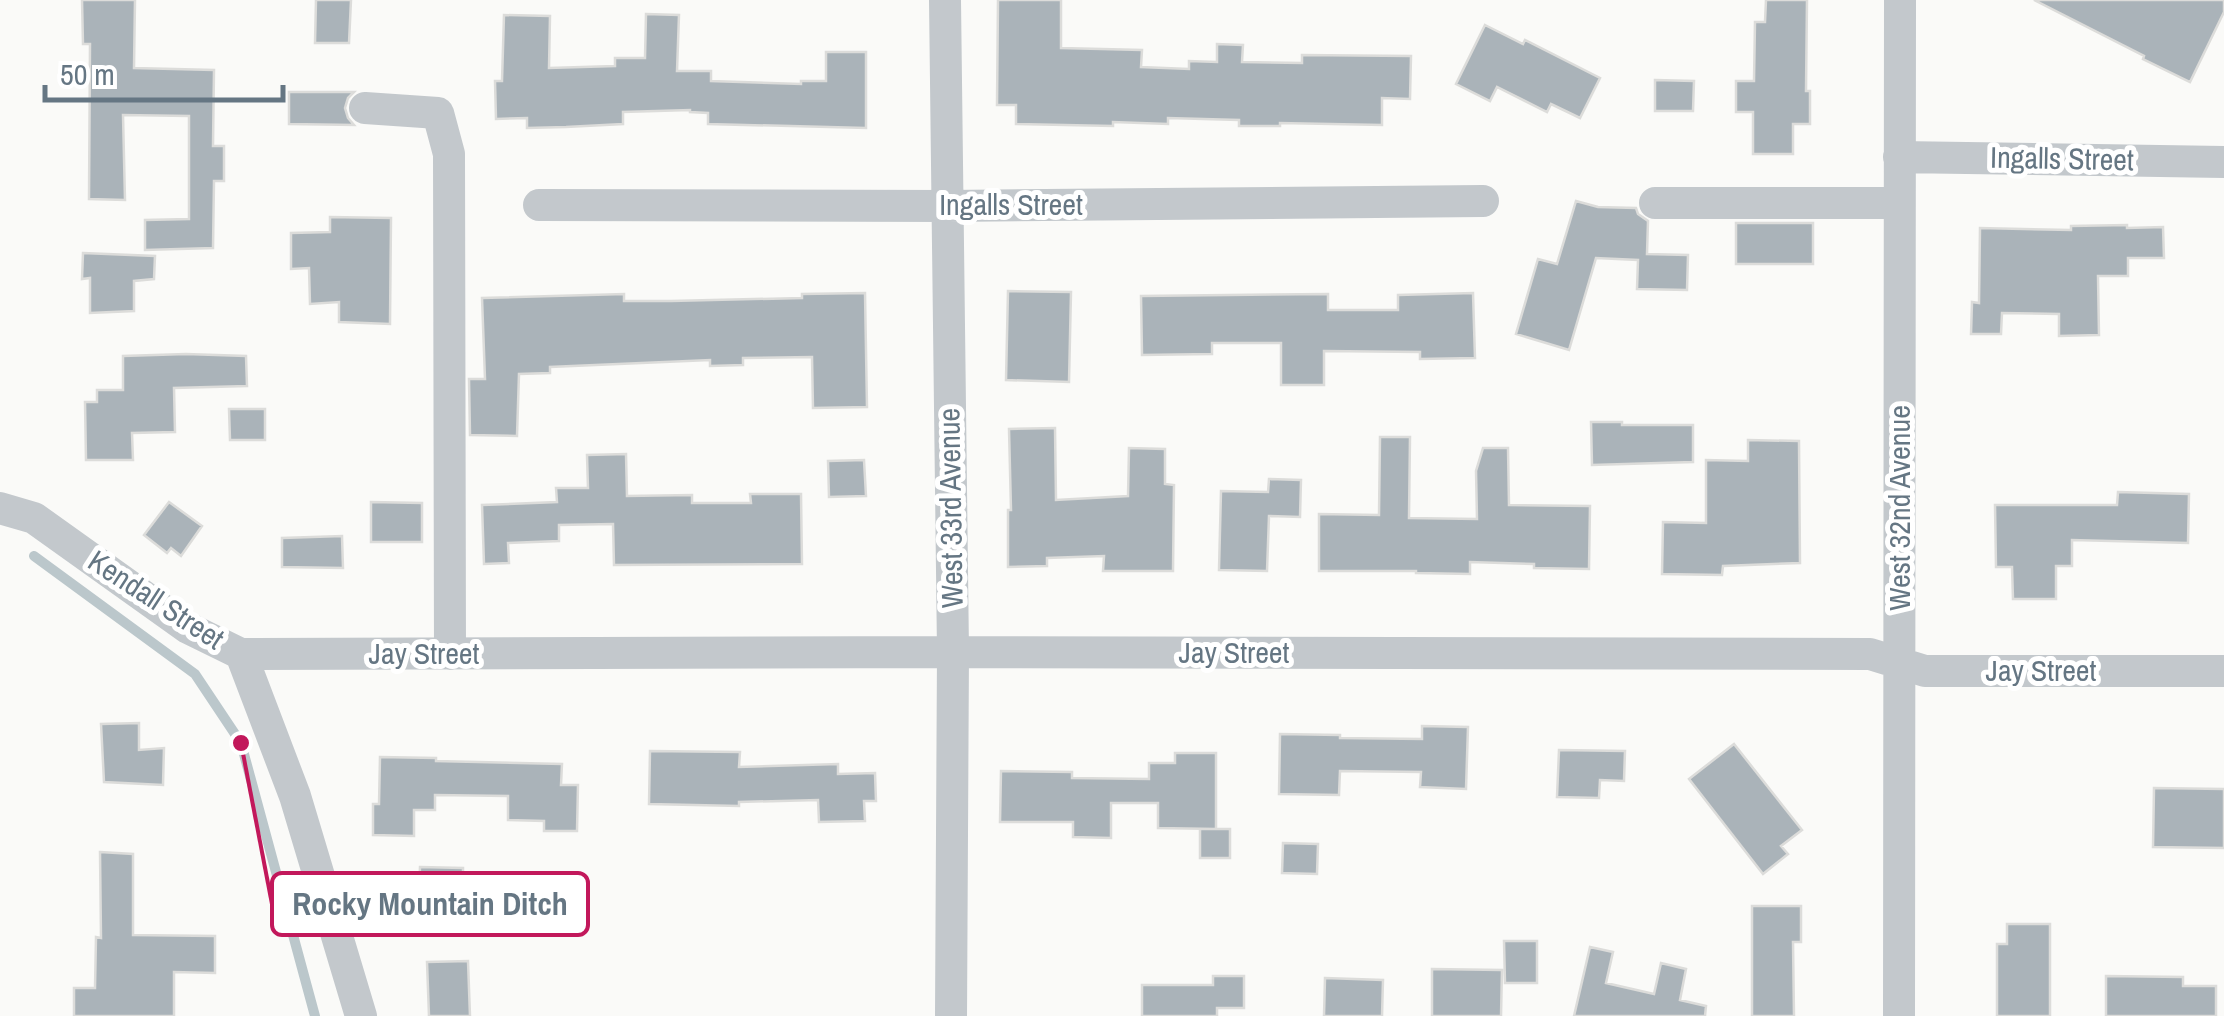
<svg xmlns="http://www.w3.org/2000/svg" width="2224" height="1016" font-family="'Archivo Narrow',sans-serif">
<style>
.lines{fill:none;stroke-linecap:round;stroke-linejoin:round}
.stream{stroke:#bbc7cb;stroke-width:10}
.building{fill:#aab3b9;stroke:#dcdcda;stroke-width:2.5}
.minor{stroke:#c3c8cc;stroke-width:32}
.labels{text-anchor:middle;stroke-width:10;stroke-linejoin:round;paint-order:stroke}
.street-label{font-size:30px;fill:#657683;stroke:#fff}
.leader{fill:none;stroke:#c2185b;stroke-width:4}
.callout-dot{fill:#c2185b;stroke:#fff;stroke-width:4}
.callout{fill:#fff;stroke:#c2185b;stroke-width:4}
.callout-label{font-size:32px;text-anchor:middle;font-weight:bold;fill:#657683}
</style>
<rect width="100%" height="100%" fill="#fafaf8"/>
<g class="lines">
<path class="stream" d="M 34,556 L 195,674 L 241,743 L 315,1016"/>
</g>
<path class="building" d="M 82,0 L 135,0 L 134,68 L 214,70 L 213,146 L 224,146 L 224,181 L 214,181 L 213,248 L 145,250 L 145,220 L 189,219 L 189,116 L 123,115 L 125,200 L 89,199 L 90,44 L 83,44 Z
M 316,0 L 351,0 L 349,43 L 315,43 Z
M 998,0 L 1061,0 L 1061,48 L 1142,50 L 1141,67 L 1189,69 L 1189,61 L 1217,62 L 1217,44 L 1243,45 L 1242,62 L 1302,63 L 1302,55 L 1411,56 L 1410,99 L 1382,98 L 1382,125 L 1280,123 L 1280,126 L 1239,126 L 1239,120 L 1168,118 L 1168,124 L 1113,122 L 1113,126 L 1016,124 L 1016,105 L 997,105 Z
M 1766,0 L 1807,0 L 1806,91 L 1810,91 L 1810,124 L 1793,124 L 1793,154 L 1753,154 L 1753,112 L 1736,112 L 1736,81 L 1754,81 L 1755,22 L 1765,22 Z
M 2034,0 L 2224,0 L 2224,12 L 2190,82 L 2143,59 L 2144,56 Z
M 646,14 L 679,15 L 677,71 L 711,71 L 711,81 L 801,84 L 801,81 L 826,81 L 826,52 L 866,52 L 866,128 L 708,124 L 708,113 L 690,112 L 690,110 L 623,112 L 623,124 L 566,127 L 527,128 L 527,118 L 496,119 L 495,81 L 502,81 L 504,15 L 550,16 L 549,68 L 615,66 L 615,58 L 645,58 Z
M 1485,25 L 1523,44 L 1525,40 L 1600,78 L 1580,118 L 1551,104 L 1547,112 L 1497,87 L 1490,101 L 1456,84 Z
M 1655,80 L 1694,81 L 1693,111 L 1655,111 Z
M 289,92 L 354,92 L 348,98 L 345,108 L 348,118 L 354,125 L 289,124 Z
M 1576,201 L 1598,207 L 1636,208 L 1638,214 L 1648,221 L 1647,254 L 1688,255 L 1687,290 L 1637,289 L 1638,260 L 1596,258 L 1569,350 L 1516,334 L 1538,259 L 1557,264 Z
M 330,217 L 391,218 L 390,324 L 339,322 L 339,302 L 310,304 L 309,268 L 291,269 L 291,233 L 330,232 Z
M 1736,223 L 1813,223 L 1813,264 L 1736,264 Z
M 2127,225 L 2127,228 L 2163,227 L 2164,258 L 2128,258 L 2128,276 L 2098,276 L 2099,335 L 2059,336 L 2059,314 L 2002,313 L 2001,334 L 1971,334 L 1972,302 L 1979,303 L 1980,228 L 2071,230 L 2071,226 Z
M 83,253 L 155,256 L 154,279 L 134,281 L 134,311 L 90,313 L 90,278 L 82,279 Z
M 1008,291 L 1071,292 L 1069,382 L 1006,380 Z
M 865,293 L 867,407 L 813,408 L 812,357 L 743,358 L 743,365 L 710,366 L 710,360 L 550,367 L 550,373 L 519,374 L 517,436 L 470,435 L 469,379 L 485,379 L 482,298 L 624,294 L 624,301 L 671,301 L 802,298 L 802,294 Z
M 1473,293 L 1475,358 L 1420,359 L 1420,352 L 1324,351 L 1324,385 L 1281,385 L 1281,343 L 1212,343 L 1212,354 L 1142,355 L 1141,296 L 1328,294 L 1328,310 L 1398,310 L 1398,295 Z
M 186,354 L 246,356 L 247,386 L 174,388 L 175,432 L 132,433 L 133,460 L 86,460 L 85,402 L 97,402 L 97,390 L 123,390 L 123,356 Z
M 229,409 L 265,409 L 265,440 L 230,440 Z
M 1591,422 L 1622,422 L 1622,425 L 1693,425 L 1693,462 L 1592,465 Z
M 1055,428 L 1056,500 L 1128,496 L 1129,448 L 1165,449 L 1165,484 L 1174,485 L 1173,571 L 1103,571 L 1104,556 L 1047,558 L 1047,566 L 1008,567 L 1008,510 L 1011,510 L 1009,429 Z
M 1380,437 L 1410,437 L 1409,518 L 1477,519 L 1476,471 L 1483,448 L 1508,448 L 1509,505 L 1590,506 L 1589,569 L 1534,568 L 1534,564 L 1470,562 L 1470,574 L 1416,573 L 1416,571 L 1319,571 L 1319,514 L 1379,515 Z
M 1748,440 L 1799,441 L 1800,563 L 1723,566 L 1722,575 L 1662,574 L 1663,522 L 1706,523 L 1706,460 L 1748,461 Z
M 626,454 L 627,496 L 692,495 L 692,503 L 751,503 L 750,494 L 801,494 L 802,564 L 614,565 L 613,524 L 559,525 L 559,541 L 508,543 L 509,563 L 484,564 L 482,505 L 557,502 L 556,488 L 588,488 L 587,455 Z
M 864,460 L 866,496 L 829,497 L 828,461 Z
M 1269,479 L 1301,480 L 1300,517 L 1269,516 L 1267,571 L 1219,570 L 1221,491 L 1268,492 Z
M 2118,492 L 2189,494 L 2188,543 L 2072,540 L 2072,566 L 2056,566 L 2056,599 L 2013,599 L 2012,567 L 1996,567 L 1995,505 L 2117,505 Z
M 169,502 L 202,526 L 181,556 L 171,548 L 167,553 L 144,535 Z
M 371,502 L 422,503 L 422,542 L 371,542 Z
M 342,536 L 343,568 L 282,567 L 282,538 Z
M 139,723 L 139,750 L 164,748 L 163,785 L 104,782 L 101,724 Z
M 1422,726 L 1468,727 L 1466,789 L 1420,787 L 1421,772 L 1340,771 L 1339,795 L 1279,794 L 1280,734 L 1340,735 L 1340,738 L 1422,739 Z
M 1734,744 L 1802,830 L 1781,846 L 1788,854 L 1763,874 L 1689,779 Z
M 1559,750 L 1625,751 L 1624,781 L 1600,780 L 1599,798 L 1557,797 Z
M 650,751 L 740,752 L 739,767 L 838,764 L 838,774 L 875,773 L 876,801 L 864,801 L 865,821 L 819,822 L 818,800 L 739,802 L 739,806 L 649,804 Z
M 1175,753 L 1216,753 L 1216,829 L 1158,828 L 1158,803 L 1111,803 L 1111,838 L 1073,837 L 1073,822 L 1000,822 L 1001,771 L 1072,772 L 1072,778 L 1149,779 L 1149,763 L 1175,763 Z
M 380,757 L 436,758 L 436,761 L 562,764 L 561,785 L 578,785 L 577,831 L 544,831 L 544,821 L 508,820 L 508,796 L 435,795 L 435,810 L 414,810 L 414,836 L 373,835 L 373,804 L 379,804 Z
M 2154,788 L 2224,789 L 2224,848 L 2153,847 Z
M 1200,829 L 1230,829 L 1230,858 L 1200,858 Z
M 1283,843 L 1318,844 L 1317,874 L 1282,873 Z
M 100,852 L 133,854 L 133,935 L 215,936 L 215,973 L 174,972 L 174,1016 L 74,1016 L 74,988 L 95,988 L 96,937 L 101,938 Z
M 420,867 L 463,868 L 463,893 L 419,892 Z
M 1752,906 L 1801,906 L 1801,942 L 1793,942 L 1794,1016 L 1752,1016 Z
M 2007,924 L 2050,924 L 2050,1016 L 1997,1016 L 1997,944 L 2007,944 Z
M 1504,941 L 1537,941 L 1537,983 L 1505,983 Z
M 1590,947 L 1613,952 L 1606,983 L 1654,994 L 1661,963 L 1686,969 L 1680,1000 L 1706,1006 L 1705,1016 L 1574,1016 Z
M 468,961 L 470,1016 L 429,1016 L 427,962 Z
M 1432,969 L 1502,970 L 1501,1016 L 1432,1016 Z
M 1213,976 L 1244,976 L 1244,1008 L 1217,1008 L 1217,1016 L 1142,1016 L 1142,985 L 1213,985 Z
M 2106,976 L 2183,977 L 2183,986 L 2216,986 L 2216,1016 L 2106,1016 Z
M 1325,978 L 1383,980 L 1382,1016 L 1324,1016 Z"/>
<g class="lines">
<path class="minor" d="M 945,0 L 953,652 L 951,1016
M 365,108 L 438,113 L 449,154 L 450,654
M 1899,157 L 2224,162
M 1655,203 L 1899,203
M 539,205 L 948,206 L 1483,201
M 0,508 L 34,518 L 188,628 L 241,654 L 295,796 L 361,1016
M 241,654 L 953,652 L 1870,654 L 1925,671 L 2224,671
M 1899,1016 L 1900,0"/>
</g>
<g class="labels">
<g class="street-label">
<text transform="translate(2062 159) rotate(1)" y="10">Ingalls Street</text>
<text x="1011" y="215">Ingalls Street</text>
<text transform="translate(951 508) rotate(-91)" y="10">West 33rd Avenue</text>
<text transform="translate(1900 508) rotate(-90)" y="10">West 32nd Avenue</text>
<text transform="translate(156 600) rotate(33)" y="10">Kendall Street</text>
<text x="1234" y="663">Jay Street</text>
<text x="424" y="664">Jay Street</text>
<text x="2041" y="681">Jay Street</text>
</g>
</g>
<path class="leader" d="M241 743L272 904"/>
<circle class="callout-dot" cx="241" cy="743" r="10"/>
<rect class="callout" x="272" y="873" width="316" height="62" rx="10"/>
<g class="callout-label">
<text x="430" y="915">Rocky Mountain Ditch</text>
</g>
<path d="M45 85v15h238v-15" fill="none" stroke="#657683" stroke-width="5"/>
<text x="60" y="85" font-size="30" fill="#657683" stroke="#ffffff" stroke-width="8" paint-order="stroke">50 m</text>
</svg>
